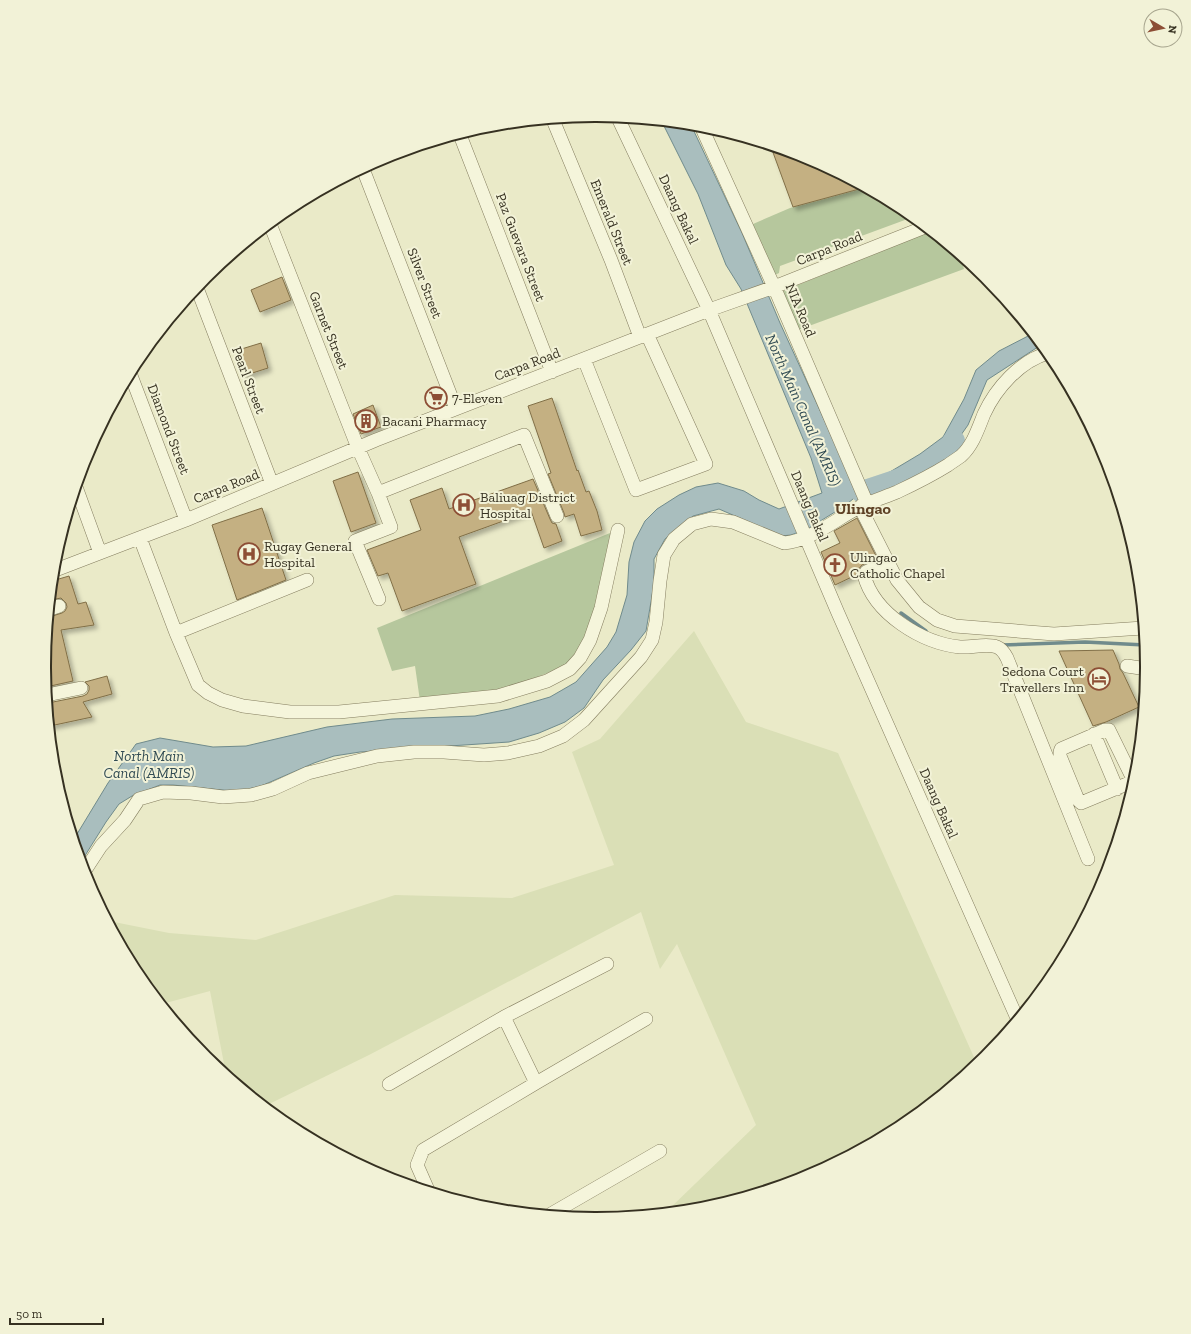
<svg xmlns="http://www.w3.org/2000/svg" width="1191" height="1334" font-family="'Zilla Slab',serif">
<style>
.farmland{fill:#dadfb6}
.green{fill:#b6c79d}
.water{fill:#a9bebe;stroke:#708b8c}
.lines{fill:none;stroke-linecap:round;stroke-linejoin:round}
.stream{stroke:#708b8c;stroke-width:3.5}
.river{stroke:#a9bebe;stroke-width:22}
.building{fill:#c4b082;stroke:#816f47;filter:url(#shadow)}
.minor-casing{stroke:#847d5f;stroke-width:14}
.minor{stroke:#f5f5db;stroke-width:13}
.labels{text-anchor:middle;stroke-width:4;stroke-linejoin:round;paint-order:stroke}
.street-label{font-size:14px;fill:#363121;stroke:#f2f2d7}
.poi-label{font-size:14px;fill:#363121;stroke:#f2f2d7;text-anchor:start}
.water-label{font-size:15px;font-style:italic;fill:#324c54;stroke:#f2f2d7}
.quarter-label{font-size:16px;font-weight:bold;fill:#5e4125;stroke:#f2f2d7}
.rim{fill:none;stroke:#363121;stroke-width:2}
</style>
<defs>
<filter id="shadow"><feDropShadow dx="3.5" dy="3.5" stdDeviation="2" flood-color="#0004"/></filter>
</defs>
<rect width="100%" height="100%" fill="#eaeac8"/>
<path class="farmland" d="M 694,631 L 746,722 L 838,753 L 977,1064 L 902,1126 L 806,1177 L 703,1208 L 666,1212 L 756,1125 L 677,944 L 660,969 L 641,912 L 369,1055 L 265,1106 L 226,1074 L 210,991 L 162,1004 L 137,973 L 109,921 L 169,933 L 256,940 L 395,895 L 512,898 L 614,865 L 572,752 L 600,739 Z"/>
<path class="green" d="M 863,188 L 902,209 L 913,217 L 780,266 L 779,273 L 775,275 L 753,224 L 790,208 Z
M 930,231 L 960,256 L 964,269 L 798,330 L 781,292 Z
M 610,533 L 617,542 L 577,661 L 525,682 L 467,699 L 420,701 L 415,666 L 392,671 L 377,628 Z"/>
<path class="water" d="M 662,122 L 691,125 L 742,233 L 780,323 L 855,487 L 868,485 L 920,454 L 943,437 L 964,399 L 976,370 L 999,351 L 1032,334 L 1041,345 L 987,380 L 968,425 L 949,452 L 884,486 L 858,495 L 843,507 L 809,528 L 791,535 L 781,536 L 719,509 L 693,516 L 665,539 L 654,559 L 654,584 L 646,631 L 631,650 L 603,680 L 584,708 L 565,722 L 539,733 L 509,742 L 360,752 L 334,756 L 314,763 L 261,786 L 248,789 L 232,791 L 173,785 L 160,785 L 132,796 L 119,804 L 106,822 L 81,862 L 74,839 L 108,783 L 136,744 L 160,738 L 213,747 L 246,746 L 327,727 L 392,719 L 475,716 L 509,709 L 550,697 L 576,682 L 607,647 L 616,632 L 627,595 L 629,562 L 634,542 L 645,521 L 657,509 L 679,495 L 696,487 L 718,483 L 744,491 L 759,500 L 779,509 L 822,493 L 811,458 L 741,289 L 726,265 L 698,194 Z"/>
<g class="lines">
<path class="stream" d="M 901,613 L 926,631
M 1002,645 L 1085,642 L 1145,645"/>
<path class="river" d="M 862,492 L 910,476 L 949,448 L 954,441"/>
</g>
<path class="building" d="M 771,147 L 807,158 L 863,188 L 793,207 Z
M 282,277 L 291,300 L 260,312 L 251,290 Z
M 261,343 L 268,368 L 243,376 L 235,351 Z
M 552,398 L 577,471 L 578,470 L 586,492 L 589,491 L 597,511 L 602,530 L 581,536 L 574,514 L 565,517 L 564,513 L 548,474 L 551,473 L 528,406 Z
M 373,405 L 381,427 L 361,434 L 353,414 Z
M 358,472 L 376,523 L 351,532 L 333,481 Z
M 533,479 L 550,519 L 552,523 L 556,524 L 562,541 L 544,548 L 531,511 L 459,537 L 476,584 L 402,611 L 388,573 L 378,576 L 367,550 L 421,530 L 410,500 L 442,488 L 449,509 Z
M 262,508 L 286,580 L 237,600 L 212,525 Z
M 857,518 L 877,558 L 862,565 L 857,571 L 856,575 L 835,585 L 821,552 L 840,543 L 834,531 Z
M 69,576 L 78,604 L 86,602 L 94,625 L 61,630 L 73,681 L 46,687 L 44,667 L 49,617 L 62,613 L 65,611 L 67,607 L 66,603 L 61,598 L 51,600 L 52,581 Z
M 1113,650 L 1119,664 L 1120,669 L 1123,673 L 1139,707 L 1106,722 L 1093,726 L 1059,651 Z
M 107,676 L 112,694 L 83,702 L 92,717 L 50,726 L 48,703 L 83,696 L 87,694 L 89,690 L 89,686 L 85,682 Z"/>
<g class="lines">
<g class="minor-casing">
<path id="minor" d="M 618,118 L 709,310 L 838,613 L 1017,1018
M 553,120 L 611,260 L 640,337
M 701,126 L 775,289 L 866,501 L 860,507 L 897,580 L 919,607 L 937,620 L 955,626 L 1054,634 L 1143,628
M 460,135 L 552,372
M 363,169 L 456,409
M 270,224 L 358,448 L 378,493 L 391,527 L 355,541 L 379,599
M 197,288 L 272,484
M 584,359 L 636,490 L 706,464 L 647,334
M 130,373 L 186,520
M 76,487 L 100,553
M 378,493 L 524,435 L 557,516
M 140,538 L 176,633 L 198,685 L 208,693 L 222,700 L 243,706 L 290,712 L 339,712 L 498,696 L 547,681 L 570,669 L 580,658 L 590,640 L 601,608 L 618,530
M 888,562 L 866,572 L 864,575 C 874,614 922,643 960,647 C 972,648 986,643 997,647 C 1002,649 1005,654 1007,658 L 1088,859
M 53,571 L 186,520 L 376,440 L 709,310 L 774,287 L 925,227
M 50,609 L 59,606
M 176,633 L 307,580
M 1127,666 L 1147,669
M 47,695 L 81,688
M 1105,730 L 1109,730 L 1134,781 L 1081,803 L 1078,800 L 1060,756 L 1060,752 L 1061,749 Z
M 1094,734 L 1117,789
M 84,872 L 101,846 L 125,820 L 139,799 L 163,792 L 191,793 L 223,797 L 251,795 L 273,789 L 308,773 L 377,756 L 414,752 L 444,752 L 484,755 L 508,753 L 539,746 L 563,736 L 584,720 L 641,657 L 652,640 L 656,622 L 660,581 L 664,555 L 674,539 L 692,524 L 711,519 L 733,522 L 784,543 C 811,541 837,518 860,507 C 872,501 885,497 897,492 C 914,484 932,475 948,465 C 952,462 957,459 961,456 C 973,445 978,429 984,414 C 996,388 1020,361 1048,353
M 504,1017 L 607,964
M 536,1083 L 646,1019
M 389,1084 L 504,1017 L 536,1083 L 423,1150 L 417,1165 L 428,1190
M 551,1214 L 660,1151"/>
</g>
<use href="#minor" class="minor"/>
</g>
<defs>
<g id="supermarket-ring" transform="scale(1.15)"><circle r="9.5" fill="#f2f2d7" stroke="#8d4e35" stroke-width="1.5"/><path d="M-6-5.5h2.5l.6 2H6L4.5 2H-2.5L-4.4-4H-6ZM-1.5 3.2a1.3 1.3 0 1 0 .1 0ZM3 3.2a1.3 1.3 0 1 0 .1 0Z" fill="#8d4e35"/></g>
<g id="building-ring" transform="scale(1.15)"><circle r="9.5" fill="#f2f2d7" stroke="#8d4e35" stroke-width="1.5"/><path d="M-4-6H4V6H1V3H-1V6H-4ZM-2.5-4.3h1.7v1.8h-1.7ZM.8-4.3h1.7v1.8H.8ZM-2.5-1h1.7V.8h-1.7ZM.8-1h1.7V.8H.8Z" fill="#8d4e35"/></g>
<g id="hospital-ring" transform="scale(1.15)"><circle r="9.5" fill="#f2f2d7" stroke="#8d4e35" stroke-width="1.5"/><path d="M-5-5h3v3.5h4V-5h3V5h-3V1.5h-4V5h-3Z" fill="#8d4e35"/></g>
<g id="church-ring" transform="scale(1.15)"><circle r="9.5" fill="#f2f2d7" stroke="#8d4e35" stroke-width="1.5"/><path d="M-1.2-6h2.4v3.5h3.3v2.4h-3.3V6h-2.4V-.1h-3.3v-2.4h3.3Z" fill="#8d4e35"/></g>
<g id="hotel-ring" transform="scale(1.15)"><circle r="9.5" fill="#f2f2d7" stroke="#8d4e35" stroke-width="1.5"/><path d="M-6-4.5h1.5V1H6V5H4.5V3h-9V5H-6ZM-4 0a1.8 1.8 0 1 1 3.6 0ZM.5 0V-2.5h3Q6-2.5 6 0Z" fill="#8d4e35"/></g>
</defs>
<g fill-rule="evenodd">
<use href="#supermarket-ring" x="436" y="398"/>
<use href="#building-ring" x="366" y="421"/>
<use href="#hospital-ring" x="464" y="505"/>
<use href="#hospital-ring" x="249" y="554"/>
<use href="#church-ring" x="835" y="565"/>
<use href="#hotel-ring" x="1099" y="679"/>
</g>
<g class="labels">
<g class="street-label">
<text transform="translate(679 209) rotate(65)" y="5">Daang Bakal</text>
<text transform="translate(612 222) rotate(68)" y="5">Emerald Street</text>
<text transform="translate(521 247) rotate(69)" y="5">Paz Guevara Street</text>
<text transform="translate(829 248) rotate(-22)" y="5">Carpa Road</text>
<text transform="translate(425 283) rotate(69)" y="5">Silver Street</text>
<text transform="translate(801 310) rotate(67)" y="5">NIA Road</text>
<text transform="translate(329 330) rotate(68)" y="5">Garnet Street</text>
<text transform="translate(527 364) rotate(-21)" y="5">Carpa Road</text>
<text transform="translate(249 380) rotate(69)" y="5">Pearl Street</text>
<text transform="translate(169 429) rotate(69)" y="5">Diamond Street</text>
<text transform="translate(226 486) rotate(-22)" y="5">Carpa Road</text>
<text transform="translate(810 506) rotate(67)" y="5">Daang Bakal</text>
<text transform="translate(939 803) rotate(66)" y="5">Daang Bakal</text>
</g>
<g class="poi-label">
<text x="452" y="403">7-Eleven</text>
<text x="382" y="426">Bacani Pharmacy</text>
<text x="480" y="502">Baliuag District<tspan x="480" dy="16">Hospital</tspan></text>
<text x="264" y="551">Rugay General<tspan x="264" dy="16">Hospital</tspan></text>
<text x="850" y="562">Ulingao<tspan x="850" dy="16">Catholic Chapel</tspan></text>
<text x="1084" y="676" text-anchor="end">Sedona Court<tspan x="1084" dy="16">Travellers Inn</tspan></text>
</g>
<g class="water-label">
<text transform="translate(803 410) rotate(66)" y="5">North Main Canal (AMRIS)</text>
<text x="149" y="761">North Main<tspan x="149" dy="17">Canal (AMRIS)</tspan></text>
</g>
<g class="quarter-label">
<text x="863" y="514">Ulingao</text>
</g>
</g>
<path d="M0 0H1191V1334H0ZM595 122H596A544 544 0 0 1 1140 666V668A544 544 0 0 1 596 1212H595A544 544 0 0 1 51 668V666A544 544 0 0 1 595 122Z" fill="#f2f2d7" fill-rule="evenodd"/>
<path class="rim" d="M595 122H596A544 544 0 0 1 1140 666V668A544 544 0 0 1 596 1212H595A544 544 0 0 1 51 668V666A544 544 0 0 1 595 122Z"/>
<g transform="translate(1163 28) rotate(99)"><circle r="19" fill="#f2f2d7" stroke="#a7a58e"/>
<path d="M0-3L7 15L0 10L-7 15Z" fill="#8d4e35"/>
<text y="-6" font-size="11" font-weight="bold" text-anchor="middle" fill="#363121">N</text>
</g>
<path d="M10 1318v6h93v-6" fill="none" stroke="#363121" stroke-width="2"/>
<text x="16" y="1318" font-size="12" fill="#363121" stroke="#f2f2d7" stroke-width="3" paint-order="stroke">50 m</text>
</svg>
